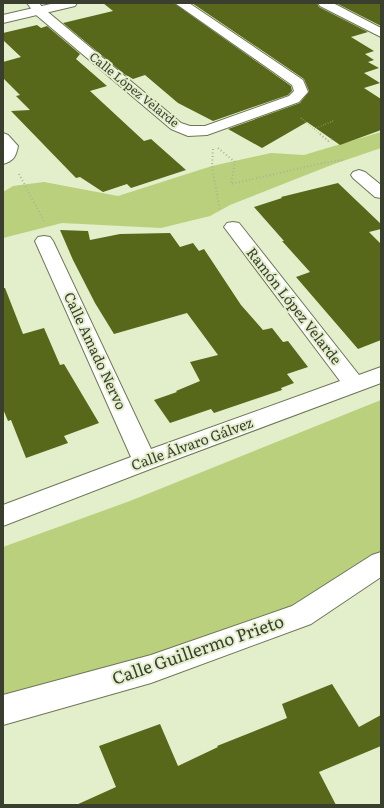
<svg xmlns="http://www.w3.org/2000/svg" width="384" height="808" font-family="Literata,serif">
<style>
.green{fill:#bad07c}
.building{fill:#57681a}
.lines{fill:none;stroke-linecap:round;stroke-linejoin:round}
.minor-casing{stroke:#6e7757;stroke-width:2}
.secondary-casing{stroke:#6e7757;stroke-width:2}
.path-far1{stroke:#abb497;stroke-width:1.5;stroke-dasharray:0.5 2;stroke-linecap:butt}
.path{stroke:#abb497;stroke-width:2;stroke-dasharray:1 2.5;stroke-linecap:butt}
.minor{fill:#fff;fill-rule:evenodd}
.secondary{fill:#fff;fill-rule:evenodd}
.labels{text-anchor:middle;stroke-width:4;stroke-linejoin:round;paint-order:stroke}
.far-street-label{font-size:12px;fill:#393e2f;stroke:#e3eeca}
.street-label{font-size:14px;fill:#393e2f;stroke:#e3eeca}
.near-street-label{font-size:17px;fill:#393e2f;stroke:#e3eeca}
</style>
<rect width="100%" height="100%" fill="#e3eeca"/>
<path class="green" d="M 381,132 L 381,148 L 334,164 L 230,205 L 210,216 L 161,228 L 62,223 L 3,238 L 3,192 L 13,186 L 44,182 L 118,196 L 212,166 L 271,153 L 304,155 Z
M 381,400 L 381,557 L 290,614 L 116,668 L 3,698 L 3,547 L 130,501 Z"/>
<path class="building" d="M 103,3 L 174,3 L 291,86 L 292,91 L 288,95 L 213,121 L 178,103 L 145,75 L 133,79 L 124,74 L 63,23 L 113,11 Z
M 192,3 L 317,3 L 319,7 L 368,32 L 351,37 L 374,51 L 365,54 L 374,60 L 368,62 L 379,68 L 364,73 L 380,83 L 364,88 L 381,99 L 381,130 L 340,145 L 307,122 L 262,148 L 228,129 L 300,103 L 309,91 L 304,79 Z
M 336,3 L 381,3 L 381,26 Z
M 37,25 L 41,28 L 47,26 L 80,54 L 76,59 L 107,86 L 90,91 L 144,141 L 151,139 L 186,170 L 131,188 L 127,184 L 103,192 L 80,177 L 76,178 L 11,111 L 30,110 L 16,96 L 20,95 L 3,78 L 3,62 L 21,57 L 3,40 L 3,33 Z
M 338,183 L 381,224 L 381,229 L 369,232 L 381,244 L 381,340 L 358,349 L 296,277 L 310,272 L 282,241 L 284,241 L 254,207 L 282,198 L 281,197 Z
M 60,230 L 88,231 L 90,240 L 120,234 L 170,233 L 180,247 L 193,243 L 199,251 L 204,249 L 241,305 L 263,330 L 272,328 L 283,342 L 288,341 L 308,367 L 287,374 L 294,383 L 281,388 L 282,390 L 214,413 L 211,409 L 170,423 L 154,400 L 177,392 L 176,391 L 200,381 L 190,362 L 218,355 L 187,313 L 114,334 L 95,303 L 73,260 Z
M 3,288 L 5,288 L 23,334 L 44,328 L 60,365 L 64,364 L 99,423 L 64,436 L 68,443 L 26,458 L 11,420 L 8,421 L 3,409 Z
M 332,684 L 359,727 L 381,715 L 381,746 L 319,772 L 336,805 L 76,805 L 116,787 L 99,746 L 160,724 L 178,766 L 218,747 L 217,746 L 287,718 L 282,704 Z"/>
<g class="lines">
<g class="minor-casing">
<path id="minor" d="M 27,3 L 39,3 L 43,8 L 181,123 L 190,126 L 205,126 L 289,96 L 294,91 L 292,85 L 175,3 L 189,3 L 303,80 L 308,92 L 299,102 L 207,135 L 188,136 L 171,129 L 35,14 Z
M 318,3 L 333,3 L 381,28 L 381,37 L 320,6 Z
M 3,133 L 8,135 L 18,146 C 16,156 14,161 3,164 Z
M 359,170 L 365,172 L 381,185 L 381,198 L 375,197 L 353,178 L 351,175 L 353,172 Z
M 233,222 L 239,223 L 359,375 L 381,367 L 381,383 L 153,468 L 3,526 L 3,505 L 131,457 L 35,241 L 38,237 L 44,236 L 50,237 L 53,241 L 151,449 L 340,381 L 224,227 L 227,223 Z
M 381,552 L 381,577 L 311,624 L 151,683 L 3,725 L 3,695 L 151,655 L 292,606 L 372,555 Z"/>
</g>
<g class="secondary-casing">
<path id="secondary" d="M 55,3 L 77,3 L 75,6 L 3,23 L 3,15 Z"/>
</g>
<path class="path-far1" d="M 301,118 L 321,135
M 314,129 L 333,121"/>
<path class="path" d="M 320,134 L 328,141 L 332,139
M 218,148 L 235,162 L 231,184 L 323,163 L 343,160
M 213,149 L 212,166 L 220,211
M 19,174 L 44,221"/>
<use href="#minor" class="minor"/>
<use href="#secondary" class="secondary"/>
</g>
<g class="labels">
<g class="far-street-label">
<text transform="translate(134 90) rotate(39)" y="4">Calle López Velarde</text>
</g>
<g class="street-label">
<text transform="translate(294 306) rotate(52)" y="5">Ramón López Velarde</text>
<text transform="translate(95 351) rotate(65)" y="5">Calle Amado Nervo</text>
<text transform="translate(192 444) rotate(-20)" y="5">Calle Álvaro Gálvez</text>
</g>
<g class="near-street-label">
<text transform="translate(198 650) rotate(-19)" y="6">Calle Guillermo Prieto</text>
</g>
</g>
<rect width="384" height="808" fill="none" stroke="#393e2f" stroke-width="8"/>
</svg>
